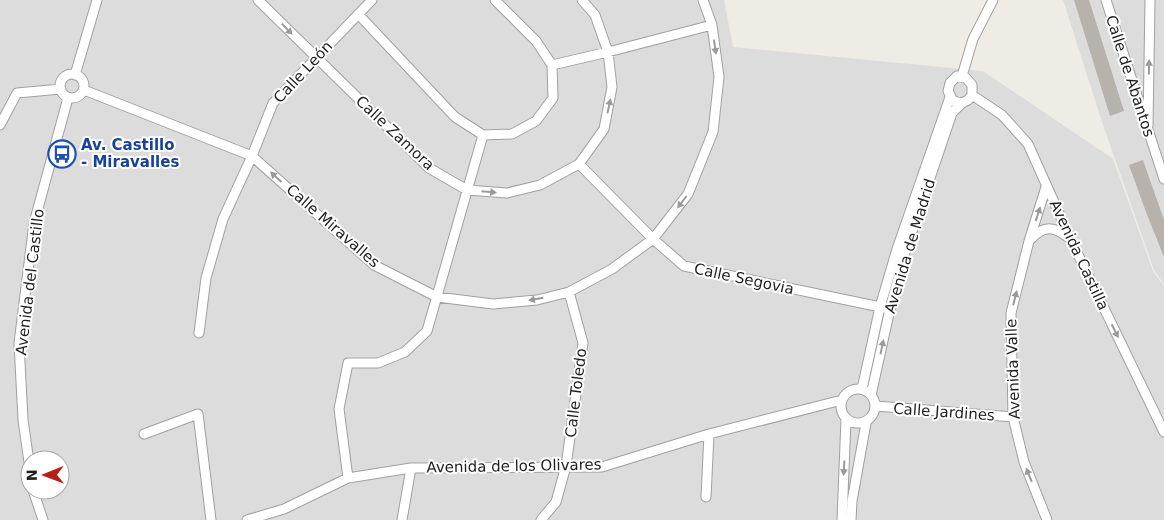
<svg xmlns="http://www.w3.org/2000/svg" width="1164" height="520" font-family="'DejaVu Sans',sans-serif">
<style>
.residential{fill:#dddcdc;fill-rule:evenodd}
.building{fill:#b8b2ac}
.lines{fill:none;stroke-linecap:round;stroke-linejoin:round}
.street-casing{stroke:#a0a0a0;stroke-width:11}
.street{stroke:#fff;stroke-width:9}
.oneway{fill:#9a9a9a}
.labels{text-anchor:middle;stroke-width:4;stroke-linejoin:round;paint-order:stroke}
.street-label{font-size:15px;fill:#1f1f1f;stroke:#fff}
.transit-label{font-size:15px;font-weight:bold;fill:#164399;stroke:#fff;text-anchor:start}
</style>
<rect width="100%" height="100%" fill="#efece6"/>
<path class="residential" d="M 0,0 L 724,0 L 733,47 L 983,71 L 1113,159 L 1153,271 L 1164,286 L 1164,520 L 0,520 ZM 30,460 L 60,460 L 60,490 L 30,490 Z
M 1063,0 L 1164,0 L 1164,284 L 1154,270 L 1102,122 Z"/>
<path class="building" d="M 1074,0 L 1089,0 L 1124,111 L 1110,116 Z
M 1143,160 L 1164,220 L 1164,257 L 1146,212 L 1129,165 Z"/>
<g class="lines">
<g class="street-casing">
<path id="street" d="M 258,0 L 429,168 L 467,190 L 507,193 L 540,185 L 579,164 L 604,129 L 612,87 L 608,52 L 595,15 L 582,0
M 1106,0 L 1164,179
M 358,14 L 455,117 L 483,135 L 512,134 L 536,121 L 553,98 L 552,65 L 536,41 L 495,0
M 552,65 L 608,52 L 712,25
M60 86a12 12 0 1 1 24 0a12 12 0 1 1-24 0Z
M 75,75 L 97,0
M 957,76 L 966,78 L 972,85 L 972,95 L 968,100 L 962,103 L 953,101 L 948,91 L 950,83 Z
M 962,76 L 973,39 L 993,0
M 84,90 L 252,156 L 374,265 L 437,297 L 493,304 L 537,300 L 569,292 L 612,269 L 653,239 L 688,194 L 713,132 L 719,77 L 712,25 L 703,0
M 972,95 L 1002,115 L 1028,144 L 1071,240 L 1164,432
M 0,125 L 17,93 L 61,89
M 1148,126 L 1150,0
M 579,164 L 653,239 L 684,266 L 890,309
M 1046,187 L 1029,241 L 1011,313 L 1013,417 L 1024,462 L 1047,520
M 1031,239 C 1044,225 1054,226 1069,238
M 199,333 L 206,278 L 223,219 L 252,156 L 273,103 L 372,0
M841 406a17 17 0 1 1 34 0a17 17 0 1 1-34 0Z
M 862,389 L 880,307 L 897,249 L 950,97
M 871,395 L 890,309 L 905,252 L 952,113 L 962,103
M 876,406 L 1013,417
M 144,434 L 198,414 L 211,520
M 30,469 L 23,420 L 19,343 L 34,223 L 68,98
M 348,478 L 339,409 L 348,363 L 378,363 L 405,352 L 427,331 L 483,135
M 33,490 L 43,520
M 706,497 L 709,434
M 247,520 L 284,509 L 348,478 L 411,468 L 602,467 L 709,434 L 842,400
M 402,520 L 411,468
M 541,520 L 556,502 L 566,466 L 583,343 L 569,292
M 842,520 L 846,419
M 851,520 L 852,501 L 866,423"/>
</g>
<use href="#street" class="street"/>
</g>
<defs><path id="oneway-solid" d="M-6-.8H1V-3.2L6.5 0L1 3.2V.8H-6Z" transform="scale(1.25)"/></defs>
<g class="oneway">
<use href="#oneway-solid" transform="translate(287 29) rotate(46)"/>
<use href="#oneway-solid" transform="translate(715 47) rotate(82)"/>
<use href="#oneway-solid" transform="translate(1149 67) rotate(-89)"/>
<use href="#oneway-solid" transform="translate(609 106) rotate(-78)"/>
<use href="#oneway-solid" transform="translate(276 177) rotate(-138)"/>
<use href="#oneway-solid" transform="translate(489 192) rotate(5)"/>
<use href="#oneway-solid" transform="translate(682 202) rotate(127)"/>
<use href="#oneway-solid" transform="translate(1038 214) rotate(-72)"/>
<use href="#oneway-solid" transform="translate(1015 298) rotate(-76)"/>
<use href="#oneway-solid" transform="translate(536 299) rotate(170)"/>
<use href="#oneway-solid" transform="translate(1115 331) rotate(64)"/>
<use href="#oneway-solid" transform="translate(882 347) rotate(-78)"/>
<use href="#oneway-solid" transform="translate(844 468) rotate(93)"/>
<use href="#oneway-solid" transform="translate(1029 475) rotate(-112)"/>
</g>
<defs>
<g id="bus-ring" transform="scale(1.4375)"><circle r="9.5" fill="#fff" stroke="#1a4fb4" stroke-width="1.5"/><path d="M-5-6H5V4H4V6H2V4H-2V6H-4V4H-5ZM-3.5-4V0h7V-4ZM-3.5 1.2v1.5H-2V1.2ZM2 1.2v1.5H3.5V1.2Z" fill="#1a4fb4"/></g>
</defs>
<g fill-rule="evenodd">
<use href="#bus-ring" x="62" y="154"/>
</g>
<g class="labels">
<g class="street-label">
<text transform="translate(303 72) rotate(-47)" y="5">Calle León</text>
<text transform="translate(1130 76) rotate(72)" y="5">Calle de Abantos</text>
<text transform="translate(395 133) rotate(43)" y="5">Calle Zamora</text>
<text transform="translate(333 226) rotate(41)" y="5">Calle Miravalles</text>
<text transform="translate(910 246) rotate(-73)" y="5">Avenida de Madrid</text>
<text transform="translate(1079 255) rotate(65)" y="5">Avenida Castilla</text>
<text transform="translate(744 279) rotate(12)" y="5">Calle Segovia</text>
<text transform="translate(30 282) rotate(-83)" y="5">Avenida del Castillo</text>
<text transform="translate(1013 369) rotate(-92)" y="5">Avenida Valle</text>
<text transform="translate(576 393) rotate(-83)" y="5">Calle Toledo</text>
<text transform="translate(944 412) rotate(4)" y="5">Calle Jardines</text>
<text transform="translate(514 466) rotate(-1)" y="5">Avenida de los Olivares</text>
</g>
<g class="transit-label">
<text x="81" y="150">Av. Castillo<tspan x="81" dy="17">- Miravalles</tspan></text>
</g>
</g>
<g transform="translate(45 475) rotate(269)"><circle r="24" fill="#ffffff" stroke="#a5a5a5"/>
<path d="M0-4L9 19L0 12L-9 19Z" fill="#b71f16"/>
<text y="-8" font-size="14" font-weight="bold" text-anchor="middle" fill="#1f1f1f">N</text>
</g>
</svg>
